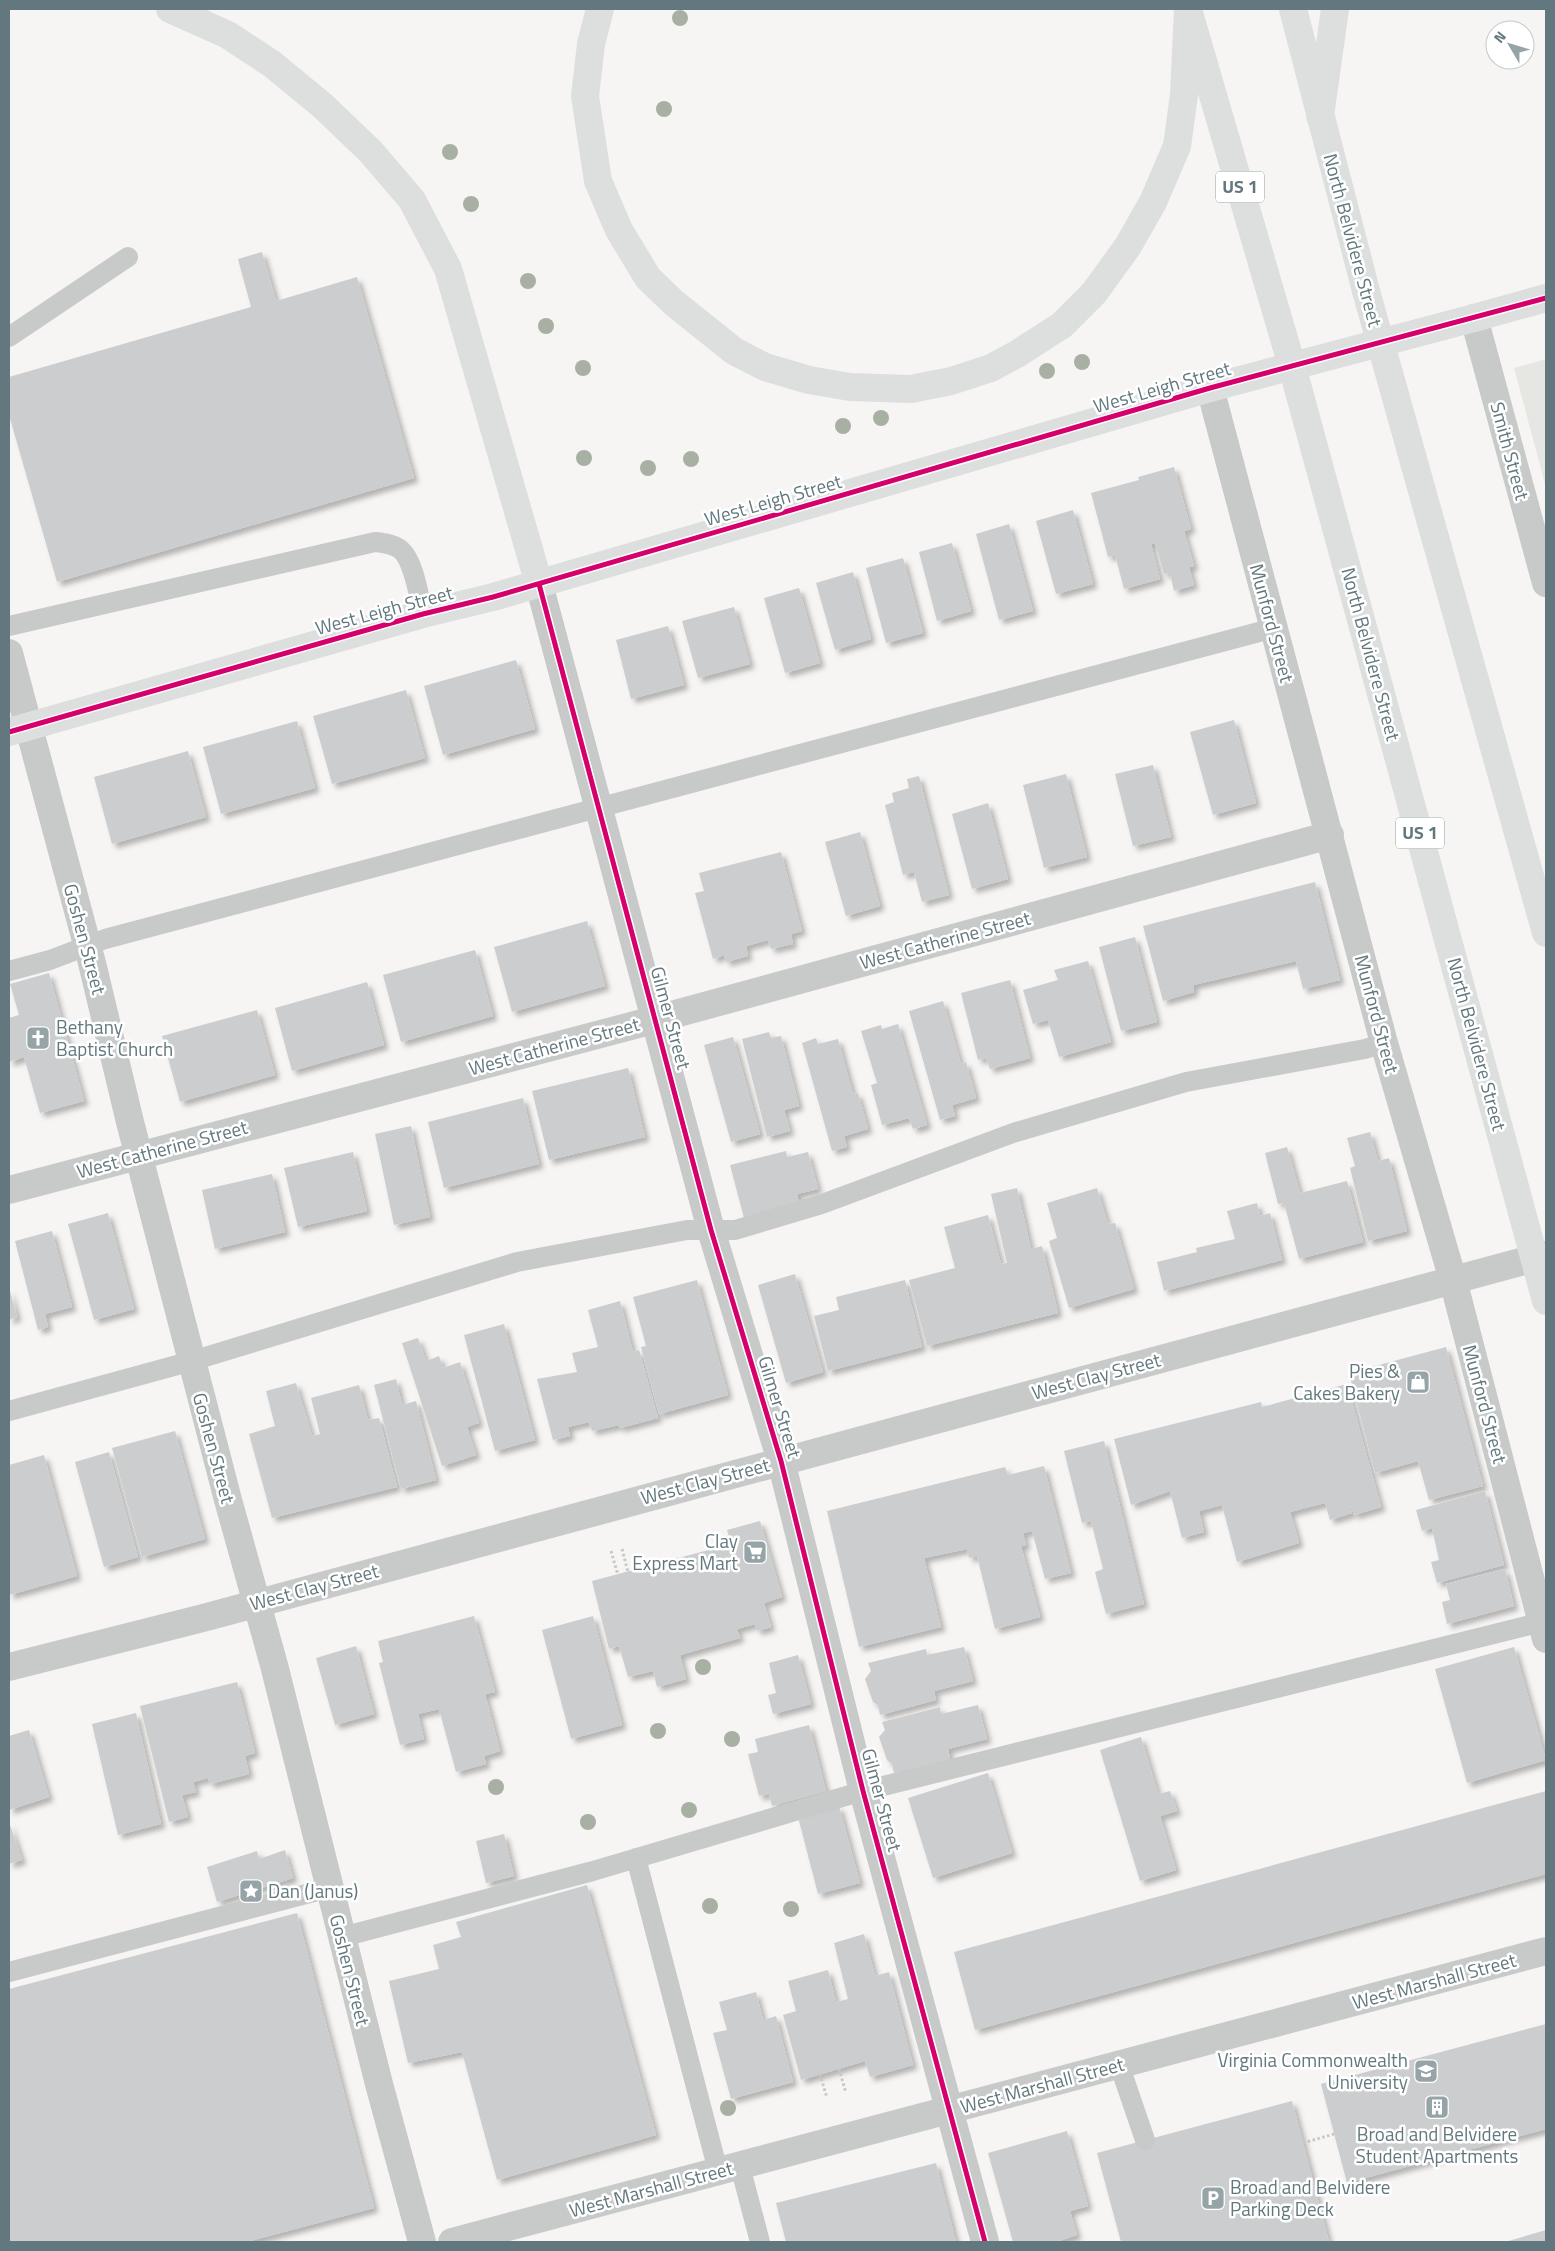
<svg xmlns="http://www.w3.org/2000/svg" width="1555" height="2251" font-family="'Titillium Web',sans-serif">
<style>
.green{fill:#e6e7e2}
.building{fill:#cccdce;filter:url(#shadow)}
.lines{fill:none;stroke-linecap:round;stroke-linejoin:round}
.path{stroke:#c6c8c8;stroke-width:3;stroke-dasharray:2.5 2.5;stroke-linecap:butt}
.service{stroke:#c8caca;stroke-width:20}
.minor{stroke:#c8caca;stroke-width:28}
.tertiary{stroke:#c8caca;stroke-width:28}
.secondary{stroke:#dddfdf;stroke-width:28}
.primary{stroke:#dddfdf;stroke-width:28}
.motorway{stroke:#dddfdf;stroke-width:28}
.cycleway-casing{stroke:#fff;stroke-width:8}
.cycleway{stroke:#d6006c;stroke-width:5}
.tree{fill:#a8afa3}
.labels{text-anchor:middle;stroke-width:5;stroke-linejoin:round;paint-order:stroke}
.shield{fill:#fff;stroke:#91a0a5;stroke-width:1}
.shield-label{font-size:18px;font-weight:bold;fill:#62787e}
.street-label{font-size:19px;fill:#62787e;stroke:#fff}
.poi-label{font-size:19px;fill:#62787e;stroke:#fff;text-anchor:start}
</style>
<defs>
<filter id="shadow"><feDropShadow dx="4.5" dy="4.5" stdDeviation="2.5" flood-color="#0004"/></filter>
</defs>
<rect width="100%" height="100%" fill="#f6f5f4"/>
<path class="green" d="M 1546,359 L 1546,488 L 1514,368 Z"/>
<path class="building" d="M 262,252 L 276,301 L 357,277 L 414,478 L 57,582 L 9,415 L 9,377 L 251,307 L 238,259 Z
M 1174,467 L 1191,529 L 1184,531 L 1194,566 L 1189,567 L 1194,585 L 1174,591 L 1170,573 L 1164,574 L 1155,543 L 1151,544 L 1160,579 L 1124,589 L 1115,555 L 1108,557 L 1091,493 L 1139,480 L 1138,477 Z
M 1073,510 L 1093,584 L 1056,594 L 1036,521 Z
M 1009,524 L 1033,611 L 999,620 L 976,534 Z
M 952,543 L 971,611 L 937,621 L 919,552 Z
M 903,558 L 923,633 L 886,643 L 866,568 Z
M 853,572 L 871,639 L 835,650 L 816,583 Z
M 799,588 L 820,663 L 785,673 L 764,598 Z
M 734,607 L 750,664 L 698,678 L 682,621 Z
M 668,626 L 684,685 L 631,699 L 616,640 Z
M 516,660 L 535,729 L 443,755 L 424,686 Z
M 406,690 L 425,758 L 332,784 L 313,716 Z
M 1234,720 L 1256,803 L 1213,815 L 1190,732 Z
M 297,721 L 315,788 L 221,814 L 203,747 Z
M 188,751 L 206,817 L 112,844 L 94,777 Z
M 1153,765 L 1171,837 L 1133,846 L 1115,774 Z
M 1066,774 L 1087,857 L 1044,868 L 1023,785 Z
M 919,776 L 949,895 L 922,902 L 914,872 L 903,875 L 885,805 L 894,802 L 892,793 L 909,788 L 907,779 Z
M 988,803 L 1008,879 L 972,889 L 952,814 Z
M 860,832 L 880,906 L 846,916 L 825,842 Z
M 781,852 L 802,931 L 791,934 L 793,944 L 771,949 L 768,940 L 746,946 L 748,956 L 726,962 L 724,955 L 713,959 L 695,893 L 704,891 L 699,873 Z
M 1315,882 L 1340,980 L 1303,989 L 1296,961 L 1193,985 L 1194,992 L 1163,1001 L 1143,926 Z
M 587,921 L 605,986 L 512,1012 L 494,947 Z
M 1135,937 L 1157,1022 L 1121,1031 L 1099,947 Z
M 475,950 L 493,1016 L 401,1042 L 383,975 Z
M 1088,961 L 1111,1042 L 1059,1057 L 1048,1020 L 1033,1024 L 1023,990 L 1058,980 L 1054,970 Z
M 49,973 L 84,1101 L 40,1113 L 24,1057 L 9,1062 L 9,1018 L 19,1015 L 10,984 Z
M 1010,980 L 1030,1058 L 990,1069 L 986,1058 L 978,1060 L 961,993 Z
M 367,982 L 384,1045 L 292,1071 L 275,1008 Z
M 943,1001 L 961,1064 L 966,1062 L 976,1098 L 952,1105 L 955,1116 L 940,1120 L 909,1011 Z
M 257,1010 L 275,1075 L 180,1102 L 162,1036 Z
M 898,1024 L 927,1125 L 913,1129 L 909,1118 L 882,1125 L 871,1085 L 877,1083 L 861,1031 L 881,1025 L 882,1029 Z
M 769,1032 L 771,1038 L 781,1036 L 799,1106 L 784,1110 L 790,1131 L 767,1137 L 742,1039 Z
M 733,1037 L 760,1134 L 731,1142 L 704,1045 Z
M 816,1038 L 818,1044 L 838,1039 L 853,1094 L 858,1093 L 868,1129 L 844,1136 L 847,1147 L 832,1151 L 802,1043 Z
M 628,1068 L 645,1137 L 549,1160 L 532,1091 Z
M 523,1098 L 539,1164 L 444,1188 L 428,1122 Z
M 411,1126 L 430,1217 L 394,1225 L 375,1134 Z
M 1370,1132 L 1378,1161 L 1389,1158 L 1407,1231 L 1368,1241 L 1350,1168 L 1355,1166 L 1347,1138 Z
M 1287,1147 L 1300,1193 L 1347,1181 L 1363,1242 L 1299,1259 L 1284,1203 L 1278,1204 L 1265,1153 Z
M 786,1151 L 787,1157 L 808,1152 L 818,1189 L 797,1194 L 799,1204 L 744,1218 L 730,1165 Z
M 353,1152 L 367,1211 L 298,1227 L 284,1168 Z
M 272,1174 L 285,1232 L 215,1249 L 202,1190 Z
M 1017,1188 L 1031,1249 L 1042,1246 L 1058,1313 L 927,1346 L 909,1280 L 955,1268 L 944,1227 L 988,1215 L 1001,1264 L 1007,1263 L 991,1194 Z
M 1097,1188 L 1108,1224 L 1115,1223 L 1134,1289 L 1069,1308 L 1049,1241 L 1057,1238 L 1047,1203 Z
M 1257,1203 L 1260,1216 L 1270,1213 L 1282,1260 L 1164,1291 L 1157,1262 L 1197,1252 L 1196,1248 L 1235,1239 L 1227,1211 Z
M 108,1213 L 134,1309 L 94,1320 L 68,1224 Z
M 52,1231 L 72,1307 L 45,1314 L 48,1327 L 38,1330 L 15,1241 Z
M 795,1274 L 823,1372 L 786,1383 L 758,1285 Z
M 697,1280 L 728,1395 L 659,1414 L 641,1347 L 646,1346 L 633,1297 Z
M 905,1280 L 922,1347 L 828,1371 L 814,1316 L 839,1310 L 836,1297 Z
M 9,1287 L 17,1317 L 9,1320 Z
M 620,1301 L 633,1352 L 639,1350 L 658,1418 L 620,1428 L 619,1425 L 592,1431 L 589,1422 L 568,1427 L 570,1436 L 553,1440 L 537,1379 L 577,1372 L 572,1353 L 598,1347 L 588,1310 Z
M 504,1324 L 535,1440 L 495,1451 L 464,1335 Z
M 418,1338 L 426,1361 L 439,1356 L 443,1368 L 460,1362 L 479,1423 L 467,1427 L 476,1455 L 442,1466 L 402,1343 Z
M 1446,1347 L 1483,1486 L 1429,1500 L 1418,1461 L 1375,1473 L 1349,1373 Z
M 396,1379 L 402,1405 L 416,1401 L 436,1480 L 401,1489 L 374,1385 Z
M 296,1383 L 312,1436 L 320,1434 L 311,1398 L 359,1385 L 368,1420 L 379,1418 L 397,1487 L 272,1518 L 249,1434 L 275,1426 L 266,1391 Z
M 1347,1384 L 1381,1507 L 1354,1515 L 1340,1467 L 1352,1513 L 1330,1520 L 1325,1503 L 1290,1512 L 1299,1543 L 1237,1562 L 1222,1505 L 1199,1511 L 1204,1532 L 1182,1538 L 1170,1491 L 1131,1505 L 1114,1439 L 1261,1402 L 1262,1407 Z
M 175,1431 L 205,1539 L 142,1557 L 112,1448 Z
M 1104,1441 L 1144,1604 L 1106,1614 L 1095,1572 L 1103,1569 L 1091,1521 L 1082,1523 L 1064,1451 Z
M 109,1452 L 138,1557 L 104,1567 L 75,1462 Z
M 44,1455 L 77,1576 L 9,1595 L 9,1465 Z
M 1044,1466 L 1071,1573 L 1045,1579 L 1032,1531 L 1023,1533 L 1026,1545 L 1021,1546 L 1040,1617 L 995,1629 L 977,1556 L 969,1558 L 967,1549 L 924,1558 L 941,1627 L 859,1647 L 827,1511 L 1005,1467 L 1008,1475 Z
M 1485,1491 L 1504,1565 L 1437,1583 L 1431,1562 L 1439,1560 L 1432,1528 L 1422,1531 L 1416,1510 Z
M 760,1521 L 782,1597 L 764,1603 L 771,1627 L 757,1631 L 755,1624 L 737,1629 L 740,1638 L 680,1655 L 686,1679 L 657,1687 L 653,1671 L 628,1677 L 619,1646 L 609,1649 L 592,1581 L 731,1544 L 727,1530 Z
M 1505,1569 L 1514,1606 L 1447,1624 L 1442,1602 L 1450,1600 L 1446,1584 Z
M 474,1616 L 495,1692 L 485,1694 L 500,1751 L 484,1756 L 486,1764 L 456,1772 L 439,1709 L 418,1714 L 424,1739 L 400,1745 L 379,1663 L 383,1662 L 378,1641 Z
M 593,1616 L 622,1725 L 571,1739 L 542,1630 Z
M 356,1646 L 374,1714 L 335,1725 L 316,1658 Z
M 964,1647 L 973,1681 L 934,1691 L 936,1700 L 880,1715 L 878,1705 L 873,1702 L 865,1679 L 871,1671 L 868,1663 L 926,1649 L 927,1655 Z
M 1514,1647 L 1546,1760 L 1467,1783 L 1435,1669 Z
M 798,1655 L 811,1704 L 773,1714 L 768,1695 L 776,1693 L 769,1663 Z
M 237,1682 L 255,1753 L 245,1756 L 249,1774 L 210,1784 L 208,1778 L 193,1782 L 196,1792 L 182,1795 L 188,1817 L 169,1822 L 140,1706 Z
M 978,1705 L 987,1739 L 948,1749 L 950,1759 L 894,1773 L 892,1764 L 887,1760 L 879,1737 L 885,1730 L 882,1722 L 940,1707 L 941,1714 Z
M 136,1713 L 161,1824 L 118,1835 L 92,1724 Z
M 809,1725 L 826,1791 L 772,1806 L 769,1794 L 759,1796 L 748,1754 L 758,1752 L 755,1739 Z
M 29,1730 L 49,1797 L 9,1810 L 9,1736 Z
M 1141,1737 L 1158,1794 L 1170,1791 L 1177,1811 L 1160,1816 L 1176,1870 L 1140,1881 L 1100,1750 Z
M 988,1773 L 1012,1853 L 933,1878 L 908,1798 Z
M 1546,1791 L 1546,1874 L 975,2030 L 954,1952 Z
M 839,1806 L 860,1883 L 818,1894 L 798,1817 Z
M 9,1822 L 22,1860 L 9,1864 Z
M 504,1834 L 514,1876 L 486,1883 L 476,1841 Z
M 285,1850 L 293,1878 L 217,1902 L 207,1867 L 257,1851 L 259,1859 Z
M 587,1885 L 656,2135 L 497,2180 L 462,2052 L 408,2063 L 389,1981 L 439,1969 L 433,1945 L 461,1937 L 456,1922 Z
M 297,1913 L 374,2208 L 246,2242 L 9,2242 L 9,1989 Z
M 864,1934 L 875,1976 L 889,1972 L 913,2065 L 870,2077 L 865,2061 L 801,2080 L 783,2015 L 796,2011 L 788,1981 L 828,1970 L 836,2002 L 848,1999 L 834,1943 Z
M 756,1992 L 763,2020 L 776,2016 L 793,2082 L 731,2099 L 713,2033 L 727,2030 L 719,2002 Z
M 1546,2024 L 1546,2129 L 1347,2183 L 1321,2084 Z
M 1292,2101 L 1329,2242 L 1121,2242 L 1097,2153 Z
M 1067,2131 L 1088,2206 L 1070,2211 L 1077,2235 L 1056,2242 L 1013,2242 L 988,2153 Z
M 936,2163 L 956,2242 L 786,2242 L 776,2203 Z
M 1546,2230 L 1546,2242 L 1505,2242 Z"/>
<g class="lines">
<path class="path" d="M 622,1549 L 628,1572
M 611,1551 L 618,1575
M 839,2069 L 846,2093
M 820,2074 L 827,2098
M 1303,2143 L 1334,2134"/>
<path class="service" d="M 9,337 L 128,257
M 9,626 L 375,542 C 384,543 394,544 401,550 C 414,561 419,597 423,614
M 9,971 L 50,960 L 105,939 L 1274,628
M 9,1411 L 192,1361 L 517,1262 L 687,1230 L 735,1230 L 822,1204 L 1013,1133 L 1186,1082 L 1365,1049 L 1384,1043
M 636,1858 L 718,2171
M 342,1937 L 593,1871 L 863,1791 L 1542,1622
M 9,1972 L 329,1888
M 1119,2064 L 1145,2140
M 740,2166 L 760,2242"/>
<path class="minor" d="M 1474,318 L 1546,583
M 1210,388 L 1384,1043 L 1453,1280 L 1546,1639
M 539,584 L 711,1230 L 781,1461 L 863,1791 L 985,2242
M 9,653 L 92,963 L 130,1122 L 228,1500 L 274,1665 L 379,2084 L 422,2242
M 9,1190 L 631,1026 L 1330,835"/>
<path class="tertiary" d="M 9,1667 L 203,1618 L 1546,1255
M 452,2242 L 1546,1951"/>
<path class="secondary" d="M 9,732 L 423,614 L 493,597 L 1210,388 L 1474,318"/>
<path class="primary" d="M 1293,9 L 1366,291 L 1546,933
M 1189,13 L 1292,366 L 1546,1301
M 1474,318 L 1546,298"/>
<path class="motorway" d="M 170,9 L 228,35 L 272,64 L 323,106 L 371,152 L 412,200 L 448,269 L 539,584
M 600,9 L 591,44 L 585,96 L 598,181 L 619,230 L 648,278 L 674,303 L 734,351 L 765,367 L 809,380 L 850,387 L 911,389 L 951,381 L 991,368 L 1017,354 L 1062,325 L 1094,293 L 1128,246 L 1153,202 L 1177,146 L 1184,95 L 1188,9
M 1320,116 L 1335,9"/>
<g class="cycleway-casing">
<path id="cycleway" d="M 539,584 L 711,1230 L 781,1461 L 863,1791 L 985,2242
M 9,732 L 423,614 L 493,597 L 1210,388 L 1546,298"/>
</g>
<use href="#cycleway" class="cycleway"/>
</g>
<g class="tree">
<circle cx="680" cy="18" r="8"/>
<circle cx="664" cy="109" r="8"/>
<circle cx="450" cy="152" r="8"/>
<circle cx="471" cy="204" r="8"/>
<circle cx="528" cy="281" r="8"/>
<circle cx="546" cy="326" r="8"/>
<circle cx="1082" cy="362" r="8"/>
<circle cx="583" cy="368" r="8"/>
<circle cx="1047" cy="371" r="8"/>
<circle cx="881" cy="418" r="8"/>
<circle cx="843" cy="426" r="8"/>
<circle cx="584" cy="458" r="8"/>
<circle cx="691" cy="459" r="8"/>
<circle cx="648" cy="468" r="8"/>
<circle cx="703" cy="1667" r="8"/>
<circle cx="658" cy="1731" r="8"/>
<circle cx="732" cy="1739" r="8"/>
<circle cx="496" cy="1787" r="8"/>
<circle cx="689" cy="1810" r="8"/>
<circle cx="588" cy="1822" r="8"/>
<circle cx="710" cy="1906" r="8"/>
<circle cx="791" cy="1909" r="8"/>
<circle cx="728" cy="2108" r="8"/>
</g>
<defs>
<g id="church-square" transform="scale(1.25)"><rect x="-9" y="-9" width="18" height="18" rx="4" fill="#96a4a7" stroke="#fff"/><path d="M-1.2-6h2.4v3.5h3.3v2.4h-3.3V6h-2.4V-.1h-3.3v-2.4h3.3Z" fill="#fff"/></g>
<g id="shop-square" transform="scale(1.25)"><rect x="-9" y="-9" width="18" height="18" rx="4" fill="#96a4a7" stroke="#fff"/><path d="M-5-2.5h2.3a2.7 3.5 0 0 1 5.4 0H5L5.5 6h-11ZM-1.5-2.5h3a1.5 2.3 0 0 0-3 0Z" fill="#fff"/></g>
<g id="supermarket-square" transform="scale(1.25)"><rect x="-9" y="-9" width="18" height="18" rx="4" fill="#96a4a7" stroke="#fff"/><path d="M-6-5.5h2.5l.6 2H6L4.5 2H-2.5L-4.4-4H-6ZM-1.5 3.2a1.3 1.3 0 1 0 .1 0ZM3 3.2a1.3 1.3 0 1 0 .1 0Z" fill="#fff"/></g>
<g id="sight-square" transform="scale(1.25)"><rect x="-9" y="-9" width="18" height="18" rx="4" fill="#96a4a7" stroke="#fff"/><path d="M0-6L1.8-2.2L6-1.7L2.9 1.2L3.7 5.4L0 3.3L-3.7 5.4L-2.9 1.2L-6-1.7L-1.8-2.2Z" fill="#fff"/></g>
<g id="university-square" transform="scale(1.25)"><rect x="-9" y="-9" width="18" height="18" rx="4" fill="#96a4a7" stroke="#fff"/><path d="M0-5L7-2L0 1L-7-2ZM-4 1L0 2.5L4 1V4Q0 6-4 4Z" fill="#fff"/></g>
<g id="building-square" transform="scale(1.25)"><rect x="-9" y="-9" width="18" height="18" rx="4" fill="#96a4a7" stroke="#fff"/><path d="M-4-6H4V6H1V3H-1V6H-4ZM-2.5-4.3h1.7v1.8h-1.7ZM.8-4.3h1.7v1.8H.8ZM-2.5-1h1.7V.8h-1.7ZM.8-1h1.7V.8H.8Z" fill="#fff"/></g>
<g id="parking-square" transform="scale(1.25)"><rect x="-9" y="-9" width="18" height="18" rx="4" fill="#96a4a7" stroke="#fff"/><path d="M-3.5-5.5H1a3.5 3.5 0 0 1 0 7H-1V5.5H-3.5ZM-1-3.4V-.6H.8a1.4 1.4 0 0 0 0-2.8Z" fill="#fff"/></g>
</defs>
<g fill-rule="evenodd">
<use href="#church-square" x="38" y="1038"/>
<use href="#shop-square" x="1418" y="1382"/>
<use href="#supermarket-square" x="755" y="1552"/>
<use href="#sight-square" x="251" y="1891"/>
<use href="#university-square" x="1426" y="2071"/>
<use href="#building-square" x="1437" y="2107"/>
<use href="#parking-square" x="1213" y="2198"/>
</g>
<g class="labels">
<g class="shield">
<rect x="1216" y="171.5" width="48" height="31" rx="4"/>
<rect x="1396" y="817.5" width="48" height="31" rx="4"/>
</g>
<g class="shield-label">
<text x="1240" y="193">US 1</text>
<text x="1420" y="839">US 1</text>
</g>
<g class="street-label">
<text transform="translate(1353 240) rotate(75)" y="7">North Belvidere Street</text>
<text transform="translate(1162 387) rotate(-16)" y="7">West Leigh Street</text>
<text transform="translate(1510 451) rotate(75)" y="7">Smith Street</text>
<text transform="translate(773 500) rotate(-16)" y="7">West Leigh Street</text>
<text transform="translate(384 610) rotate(-15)" y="7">West Leigh Street</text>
<text transform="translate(1272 623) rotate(75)" y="7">Munford Street</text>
<text transform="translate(1371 654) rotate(75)" y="7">North Belvidere Street</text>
<text transform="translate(85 939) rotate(75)" y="7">Goshen Street</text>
<text transform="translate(945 940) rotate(-15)" y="7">West Catherine Street</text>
<text transform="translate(1377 1014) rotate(75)" y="7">Munford Street</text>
<text transform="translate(671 1018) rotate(75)" y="7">Gilmer Street</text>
<text transform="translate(1477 1044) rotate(75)" y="7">North Belvidere Street</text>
<text transform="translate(554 1046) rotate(-15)" y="7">West Catherine Street</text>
<text transform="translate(162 1149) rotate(-15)" y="7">West Catherine Street</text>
<text transform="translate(1096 1376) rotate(-15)" y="7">West Clay Street</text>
<text transform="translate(1485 1404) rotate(75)" y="7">Munford Street</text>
<text transform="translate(780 1407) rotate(73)" y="7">Gilmer Street</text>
<text transform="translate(214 1448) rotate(75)" y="7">Goshen Street</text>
<text transform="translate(705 1481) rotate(-15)" y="7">West Clay Street</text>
<text transform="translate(314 1587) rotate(-15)" y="7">West Clay Street</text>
<text transform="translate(882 1800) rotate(75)" y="7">Gilmer Street</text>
<text transform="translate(350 1970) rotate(76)" y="7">Goshen Street</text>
<text transform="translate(1434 1981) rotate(-15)" y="7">West Marshall Street</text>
<text transform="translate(1042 2085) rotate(-15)" y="7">West Marshall Street</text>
<text transform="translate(651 2189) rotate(-15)" y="7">West Marshall Street</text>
</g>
<g class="poi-label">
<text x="56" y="1034">Bethany<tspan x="56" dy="22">Baptist Church</tspan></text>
<text x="1400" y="1378" text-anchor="end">Pies &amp;<tspan x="1400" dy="22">Cakes Bakery</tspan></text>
<text x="738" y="1548" text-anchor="end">Clay<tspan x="738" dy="22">Express Mart</tspan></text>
<text x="268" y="1898">Dan (Janus)</text>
<text x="1408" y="2067" text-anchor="end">Virginia Commonwealth<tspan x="1408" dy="22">University</tspan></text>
<text x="1437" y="2141" text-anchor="middle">Broad and Belvidere<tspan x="1437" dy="22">Student Apartments</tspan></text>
<text x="1230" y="2194">Broad and Belvidere<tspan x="1230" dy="22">Parking Deck</tspan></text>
</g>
</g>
<rect width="1555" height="2251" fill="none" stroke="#62787e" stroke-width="20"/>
<g transform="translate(1510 45) rotate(308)"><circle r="24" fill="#ffffff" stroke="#c0c9cb"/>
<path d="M0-4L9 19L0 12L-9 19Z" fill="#96a4a7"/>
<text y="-8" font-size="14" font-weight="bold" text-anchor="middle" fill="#62787e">N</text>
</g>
</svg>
